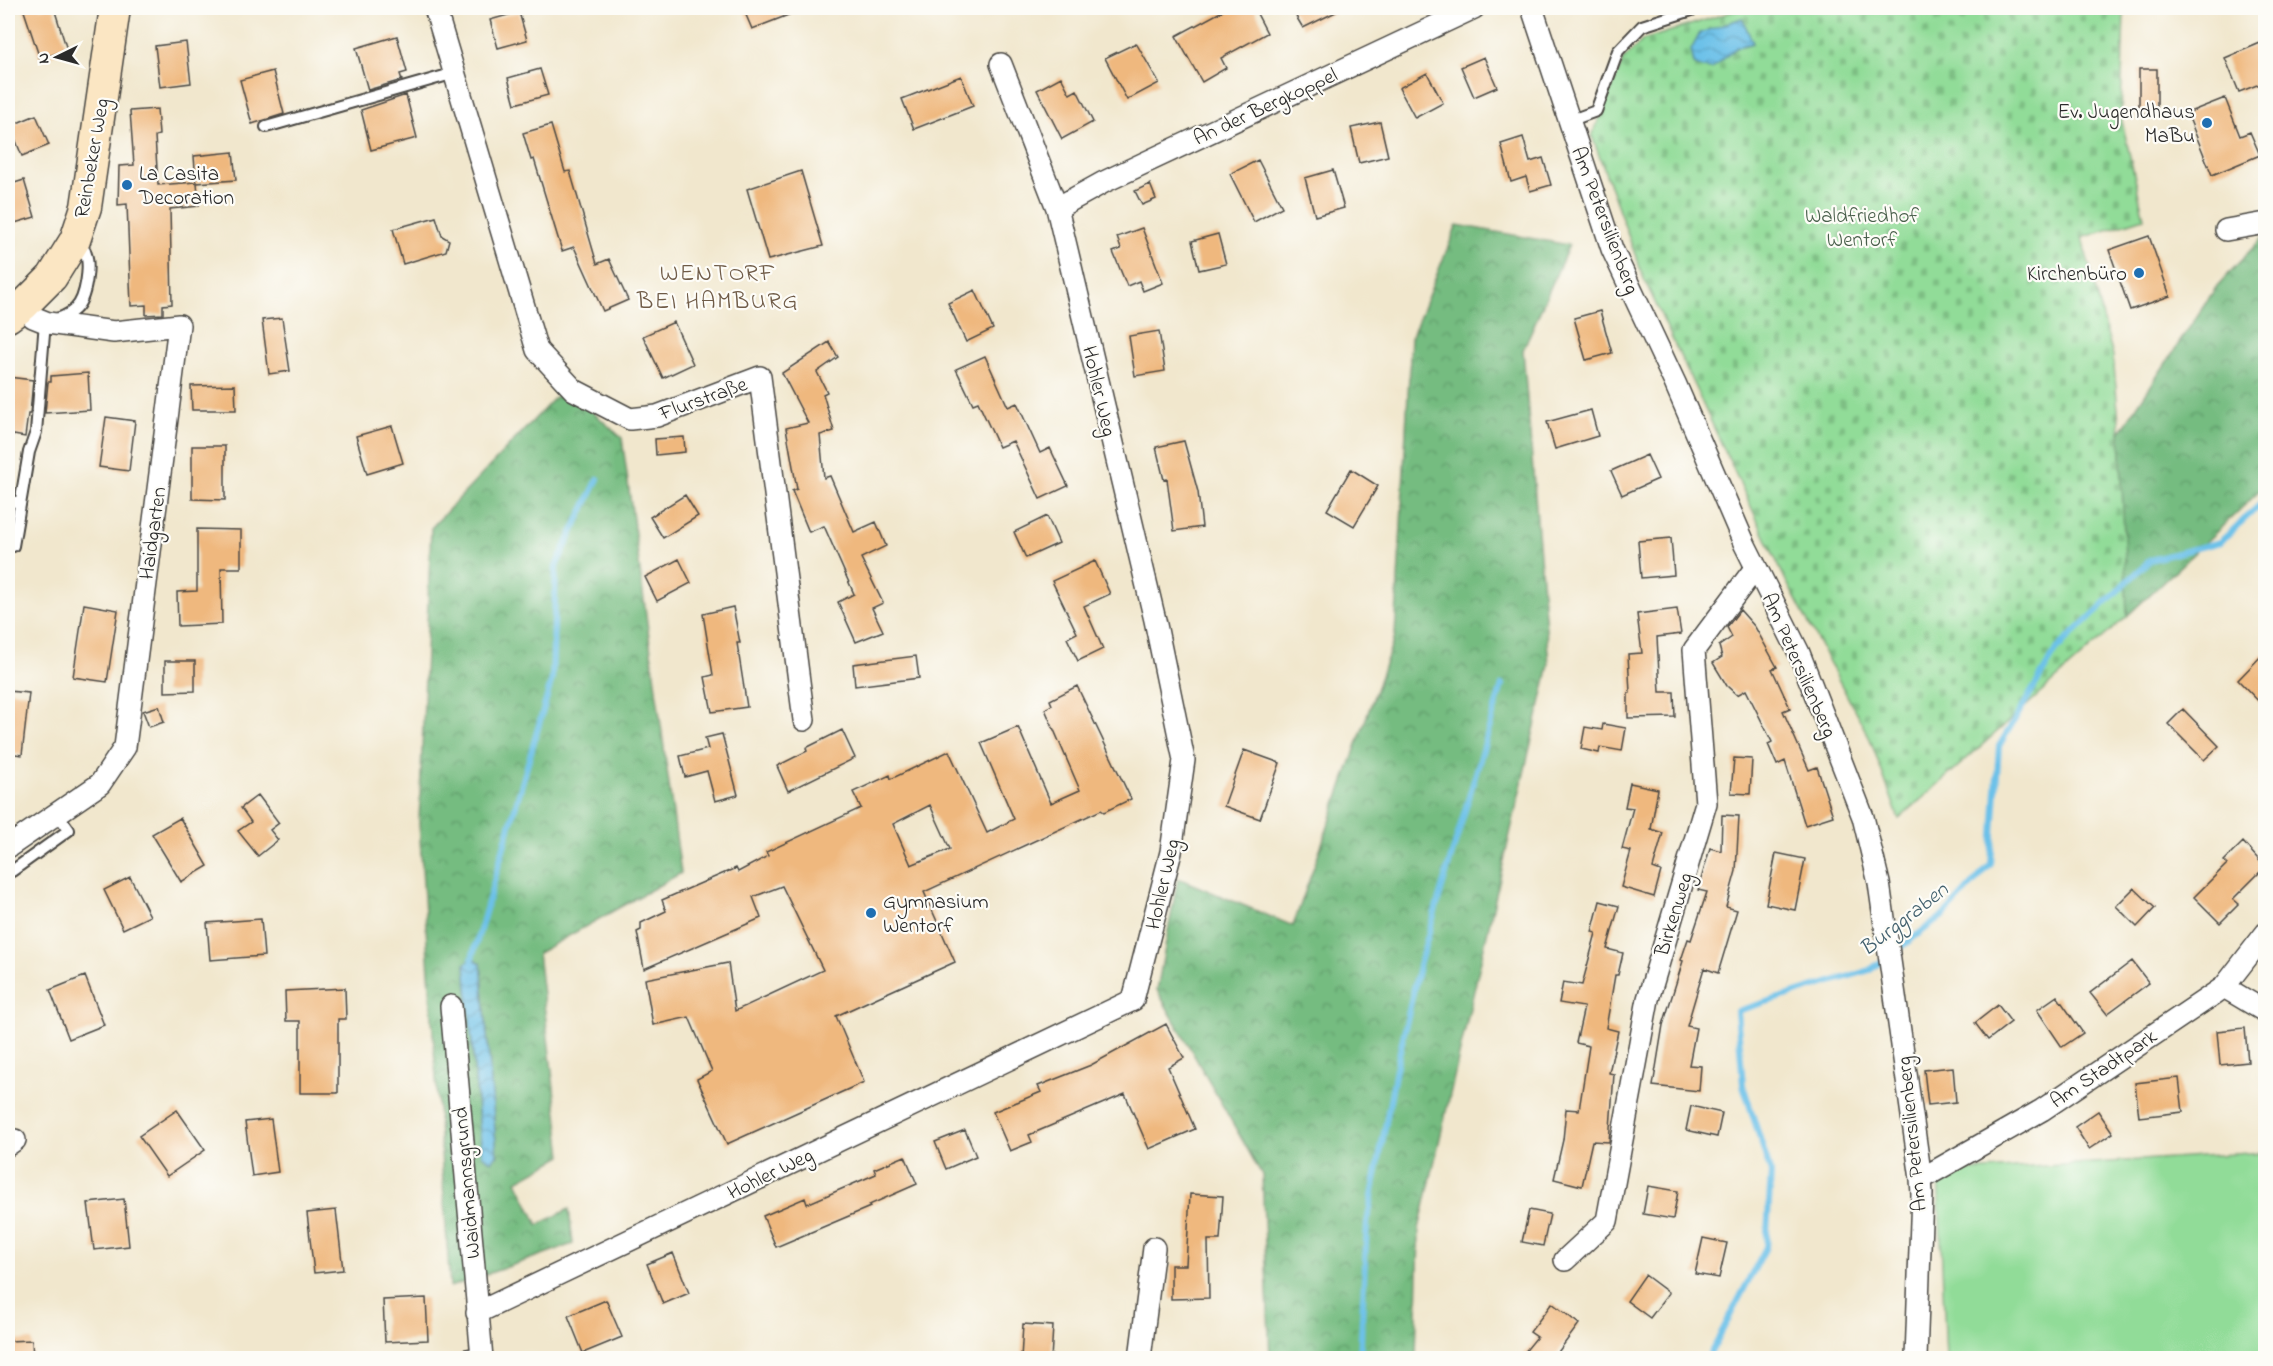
<svg xmlns="http://www.w3.org/2000/svg" width="2273" height="1366" font-family="'Indie Flower',sans-serif">
<style>
.forest{fill:url(#forest-crowns);stroke:#507456;stroke-width:1.5;fill-rule:evenodd}
.cemetery{fill:url(#cemetery-stones);stroke:#5e8462;stroke-width:1.5}
.garden{fill:#91dc98;stroke:#5e8462;stroke-width:1.5}
.water{fill:url(#water-waves);stroke:#4c768a;stroke-width:1.5}
.lines{fill:none;stroke-linecap:round;stroke-linejoin:round}
.stream{stroke:#6cc1e9;stroke-width:6}
.building{fill:#efb87e;fill-rule:evenodd}
.lane-casing{stroke:#494743;stroke-width:14}
.street-casing{stroke:#494743;stroke-width:24}
.secondary-casing{stroke:#494743;stroke-width:33}
.lane{stroke:#fff;stroke-width:10}
.street{stroke:#fff;stroke-width:21}
.secondary{stroke:#fbe6c3;stroke-width:30}
.poi-dot{fill:#1f6fb2;stroke:#fdfcf7;stroke-width:2}
.labels{text-anchor:middle;stroke-width:4.5;stroke-linejoin:round;paint-order:stroke}
.street-label{font-size:21px;fill:#2b2b2b;stroke:#fdfcf7}
.poi-label{font-size:21px;fill:#2b2b2b;stroke:#fdfcf7;text-anchor:end}
.park-label{font-size:21px;fill:#4a604c;stroke:#fdfcf7}
.water-label{font-size:22px;font-style:italic;fill:#42606e;stroke:#fdfcf7}
.quarter-label{font-size:24px;letter-spacing:1.5px;fill:#705c48;stroke:#fdfcf7}
</style>
<defs>
<pattern id="forest-crowns" width="20" height="18" patternUnits="userSpaceOnUse" patternTransform="scale(1.5)"><rect width="20" height="18" fill="#74bc80"/><path d="M2 6a3 3 0 1 1 6 0M12 15a3 3 0 1 1 6 0" fill="none" stroke="#5f9969"/></pattern>
<pattern id="cemetery-stones" width="16" height="16" patternUnits="userSpaceOnUse" patternTransform="scale(1.5)"><rect width="16" height="16" fill="#91dc98"/><path d="M2 7V4a2 2 0 0 1 4 0v3zM10 15v-3a2 2 0 0 1 4 0v3z" fill="#7dbd83"/></pattern>
<pattern id="water-waves" width="16" height="10" patternUnits="userSpaceOnUse" patternTransform="scale(1.5)"><rect width="16" height="10" fill="#6cc1e9"/><path d="M0 5q4-4 8 0t8 0" fill="none" stroke="#599dbd"/></pattern>
</defs>
<rect width="100%" height="100%" fill="#fdfcf7"/>
<filter id="ink" filterUnits="userSpaceOnUse"><feTurbulence type="fractalNoise" baseFrequency=".0167" numOctaves="2"/><feDisplacementMap in="SourceGraphic" scale="12" xChannelSelector="R" yChannelSelector="G"/><feConvolveMatrix kernelMatrix="1 2 1 2 8 2 1 2 1" color-interpolation-filters="sRGB"/></filter>
<filter id="wash" filterUnits="userSpaceOnUse"><feTurbulence type="fractalNoise" baseFrequency=".008" numOctaves="4" result="noise"/><feDisplacementMap in="SourceGraphic" scale="24" xChannelSelector="R" yChannelSelector="G"/><feGaussianBlur stdDeviation="1.35" result="paint"/><feColorMatrix in="noise" values="0 0 0 0 0 0 0 0 0 0 0 0 0 0 0 0 0 1.4 0 .05"/><feComposite in="paint" operator="in"/></filter>
<g filter="url(#wash)">
<rect width="100%" height="100%" fill="#f1e7cd"/>
<path class="forest" d="M 1457,225 L 1569,245 L 1523,350 L 1549,665 L 1419,1229 L 1416,1358 L 1270,1358 L 1262,1175 L 1157,990 L 1178,878 L 1293,926 L 1395,636 L 1411,338 Z
M 2265,235 L 2265,486 L 2127,616 L 2120,432 L 2217,286 Z
M 565,387 L 622,438 L 681,873 L 538,953 L 562,1156 L 517,1181 L 538,1225 L 569,1209 L 573,1244 L 450,1287 L 419,823 L 431,528 ZM 472,958 L 481,963 L 497,1155 L 491,1161 L 482,1155 L 465,964 Z"/>
<path class="cemetery" d="M 1743,8 L 2124,8 L 2121,117 L 2144,218 L 2082,238 L 2113,356 L 2120,432 L 2127,616 L 1899,819 L 1870,739 L 1785,579 L 1644,279 L 1592,136 L 1624,59 L 1643,40 Z"/>
<path class="garden" d="M 2265,1152 L 2265,1358 L 1946,1358 L 1938,1173 Z"/>
<path class="water" d="M 1742,18 L 1753,43 L 1737,47 L 1712,69 L 1702,68 L 1694,64 L 1691,50 L 1700,33 Z
M 472,958 L 481,963 L 497,1155 L 491,1161 L 482,1155 L 465,964 Z"/>
<g class="lines">
<path class="stream" d="M 1894,952 L 1944,915 L 1991,864 L 1999,746 L 2057,649 L 2150,560 L 2220,542 L 2266,499
M 472,958 L 552,679 L 556,566 L 598,479
M 1360,1358 L 1367,1223 L 1396,1069 L 1419,966 L 1502,685
M 1708,1358 L 1766,1247 L 1771,1173 L 1743,1085 L 1737,1011 L 1870,970 L 1886,958"/>
</g>
<g id="blocks">
<path class="building" d="M 23,8 L 54,8 L 67,50 L 40,59 Z
M 743,8 L 804,8 L 804,9 L 752,29 Z
M 1228,8 L 1254,8 L 1267,33 L 1221,58 L 1226,68 L 1202,82 L 1176,36 Z
M 1291,8 L 1344,8 L 1303,28 Z
M 519,12 L 527,40 L 498,48 L 490,20 Z
M 397,36 L 407,72 L 400,74 L 402,80 L 368,90 L 356,48 Z
M 2265,41 L 2265,82 L 2239,92 L 2225,58 Z
M 186,42 L 191,83 L 160,87 L 155,46 Z
M 1136,43 L 1159,83 L 1127,100 L 1105,58 Z
M 1484,57 L 1497,87 L 1474,97 L 1461,67 Z
M 540,69 L 548,95 L 515,104 L 508,78 Z
M 2139,69 L 2157,69 L 2157,114 L 2139,114 Z
M 273,71 L 284,114 L 252,124 L 240,80 Z
M 1427,73 L 1443,103 L 1415,118 L 1399,88 Z
M 961,76 L 973,106 L 914,129 L 902,99 Z
M 1061,77 L 1070,94 L 1077,90 L 1093,122 L 1062,139 L 1037,90 Z
M 406,95 L 417,138 L 371,150 L 361,110 Z
M 2225,98 L 2240,136 L 2250,132 L 2260,155 L 2212,175 L 2187,113 Z
M 157,109 L 159,135 L 155,136 L 158,185 L 196,182 L 194,156 L 233,152 L 236,180 L 197,183 L 199,206 L 170,209 L 172,304 L 163,305 L 163,314 L 146,315 L 146,305 L 131,306 L 127,204 L 118,205 L 119,166 L 134,165 L 130,111 Z
M 36,115 L 49,145 L 22,156 L 10,126 Z
M 1380,122 L 1388,156 L 1359,163 L 1351,128 Z
M 551,125 L 565,172 L 570,171 L 597,264 L 609,259 L 628,300 L 603,311 L 574,247 L 562,251 L 534,159 L 531,160 L 523,133 Z
M 1523,137 L 1530,162 L 1543,158 L 1551,185 L 1530,191 L 1526,177 L 1511,182 L 1501,144 Z
M 1258,160 L 1282,207 L 1254,222 L 1230,174 Z
M 1333,170 L 1344,208 L 1315,216 L 1305,178 Z
M 801,171 L 823,246 L 768,260 L 747,189 Z
M 24,180 L 35,217 L 8,225 L 8,185 Z
M 1150,184 L 1156,199 L 1142,205 L 1135,191 Z
M 436,217 L 442,236 L 449,240 L 446,251 L 403,264 L 393,229 Z
M 1142,228 L 1163,283 L 1143,291 L 1139,281 L 1127,286 L 1113,252 L 1121,249 L 1117,237 Z
M 1218,234 L 1226,264 L 1199,270 L 1192,241 Z
M 2149,236 L 2170,296 L 2130,310 L 2109,250 Z
M 975,290 L 993,329 L 966,342 L 948,303 Z
M 1600,311 L 1612,353 L 1586,360 L 1574,318 Z
M 282,318 L 290,371 L 269,374 L 262,320 Z
M 674,322 L 693,364 L 663,378 L 643,336 Z
M 1159,331 L 1165,371 L 1135,376 L 1129,336 Z
M 829,342 L 838,357 L 817,372 L 827,392 L 823,394 L 834,431 L 820,435 L 824,478 L 830,476 L 854,532 L 876,522 L 886,546 L 861,558 L 883,603 L 872,608 L 883,631 L 856,642 L 838,602 L 854,594 L 824,526 L 809,532 L 792,491 L 797,489 L 786,428 L 808,423 L 782,373 Z
M 985,356 L 1008,407 L 1017,403 L 1040,453 L 1050,448 L 1068,486 L 1040,499 L 1013,441 L 999,447 L 978,402 L 973,404 L 956,369 Z
M 88,373 L 90,410 L 45,413 L 48,382 L 51,382 L 51,376 Z
M 8,377 L 33,380 L 30,414 L 28,414 L 25,437 L 8,434 Z
M 235,385 L 236,410 L 192,410 L 191,386 Z
M 1591,410 L 1598,436 L 1555,449 L 1547,422 Z
M 106,417 L 135,421 L 129,471 L 99,467 Z
M 392,426 L 403,463 L 367,474 L 356,436 Z
M 684,437 L 685,452 L 656,455 L 655,439 Z
M 1184,441 L 1198,492 L 1202,527 L 1174,531 L 1167,479 L 1164,480 L 1156,447 Z
M 192,446 L 225,446 L 225,500 L 192,499 Z
M 1647,455 L 1658,479 L 1622,495 L 1611,471 Z
M 1351,469 L 1378,486 L 1354,526 L 1327,510 Z
M 685,495 L 698,516 L 663,538 L 650,517 Z
M 1047,516 L 1059,543 L 1026,558 L 1014,532 Z
M 197,529 L 241,530 L 241,568 L 221,568 L 222,624 L 178,626 L 177,592 L 197,591 Z
M 1671,538 L 1674,575 L 1641,578 L 1638,541 Z
M 679,559 L 691,583 L 657,601 L 645,577 Z
M 1095,561 L 1110,594 L 1084,606 L 1103,649 L 1078,661 L 1067,638 L 1077,633 L 1052,581 Z
M 84,604 L 118,610 L 107,682 L 73,677 Z
M 733,607 L 740,643 L 737,643 L 747,707 L 712,712 L 705,677 L 713,675 L 703,614 Z
M 1677,609 L 1681,634 L 1657,637 L 1660,692 L 1674,692 L 1675,717 L 1628,718 L 1628,693 L 1630,693 L 1628,654 L 1642,653 L 1637,614 Z
M 1740,610 L 1755,627 L 1777,667 L 1772,669 L 1790,708 L 1783,711 L 1809,770 L 1817,767 L 1833,816 L 1805,825 L 1785,761 L 1777,765 L 1768,744 L 1772,742 L 1746,690 L 1737,695 L 1727,686 L 1713,663 L 1722,657 L 1719,646 L 1732,637 L 1727,627 Z
M 2265,652 L 2265,708 L 2238,680 Z
M 916,656 L 919,678 L 855,686 L 853,664 Z
M 165,661 L 195,661 L 195,691 L 165,692 Z
M 1077,686 L 1131,799 L 1104,812 L 1101,810 L 924,892 L 955,962 L 836,1016 L 864,1082 L 727,1144 L 697,1079 L 712,1071 L 689,1017 L 653,1025 L 645,979 L 728,963 L 735,1011 L 823,970 L 782,886 L 753,897 L 761,918 L 644,969 L 637,932 L 641,930 L 641,923 L 666,911 L 662,900 L 736,868 L 738,872 L 768,856 L 766,852 L 861,808 L 853,792 L 890,775 L 891,779 L 949,751 L 987,833 L 1014,819 L 981,743 L 1018,727 L 1051,803 L 1080,790 L 1045,709 L 1052,705 L 1050,700 ZM 930,805 L 950,849 L 911,865 L 893,824 Z
M 8,691 L 29,693 L 22,755 L 8,753 Z
M 159,706 L 164,722 L 149,727 L 143,711 Z
M 2183,709 L 2219,746 L 2204,760 L 2168,724 Z
M 1603,724 L 1626,728 L 1622,751 L 1600,747 L 1599,753 L 1581,749 L 1585,727 L 1602,730 Z
M 842,730 L 855,758 L 788,791 L 777,766 L 807,751 L 806,748 Z
M 722,734 L 738,795 L 715,801 L 707,771 L 685,777 L 680,756 L 708,749 L 705,738 Z
M 1244,750 L 1280,763 L 1260,819 L 1224,806 Z
M 1734,758 L 1752,759 L 1750,794 L 1731,793 Z
M 1630,783 L 1658,789 L 1651,829 L 1663,833 L 1653,868 L 1661,871 L 1654,897 L 1621,887 L 1631,851 L 1622,849 L 1633,808 L 1625,807 Z
M 258,795 L 279,823 L 270,830 L 278,840 L 258,856 L 238,831 L 251,822 L 241,808 Z
M 1722,815 L 1739,816 L 1736,871 L 1726,907 L 1737,910 L 1718,973 L 1704,968 L 1687,1026 L 1696,1028 L 1689,1065 L 1701,1066 L 1699,1091 L 1653,1086 L 1663,1025 L 1683,961 L 1681,960 L 1688,939 L 1691,940 L 1707,892 L 1698,890 L 1710,848 L 1721,851 Z
M 180,818 L 208,866 L 181,882 L 152,834 Z
M 2243,842 L 2265,867 L 2233,899 L 2239,904 L 2220,923 L 2194,897 L 2227,864 L 2224,861 Z
M 1776,853 L 1805,859 L 1795,910 L 1766,904 Z
M 130,877 L 150,916 L 123,929 L 104,890 Z
M 2134,888 L 2155,908 L 2137,927 L 2116,906 Z
M 1600,901 L 1619,906 L 1607,949 L 1623,953 L 1618,975 L 1615,975 L 1606,1028 L 1618,1031 L 1609,1073 L 1614,1074 L 1609,1142 L 1592,1141 L 1582,1186 L 1554,1179 L 1563,1140 L 1566,1109 L 1579,1110 L 1589,1046 L 1576,1043 L 1584,1007 L 1559,1003 L 1563,982 L 1582,985 L 1596,933 L 1592,932 Z
M 261,919 L 264,956 L 210,960 L 207,923 Z
M 2132,961 L 2149,983 L 2107,1014 L 2090,993 Z
M 85,976 L 104,1025 L 69,1039 L 50,990 Z
M 345,988 L 346,1019 L 338,1019 L 338,1093 L 300,1093 L 300,1021 L 286,1021 L 285,991 Z
M 2057,996 L 2083,1033 L 2062,1047 L 2037,1010 Z
M 1998,1005 L 2011,1022 L 1988,1040 L 1975,1023 Z
M 1166,1024 L 1184,1058 L 1168,1067 L 1195,1129 L 1149,1149 L 1125,1094 L 1029,1135 L 1032,1142 L 1010,1151 L 993,1112 L 1041,1092 L 1038,1086 L 1091,1065 Z
M 2245,1028 L 2248,1062 L 2220,1065 L 2217,1031 Z
M 1953,1067 L 1956,1102 L 1928,1105 L 1924,1070 Z
M 2179,1078 L 2183,1112 L 2139,1117 L 2135,1083 Z
M 1691,1106 L 1722,1113 L 1717,1137 L 1686,1130 Z
M 177,1110 L 205,1150 L 167,1176 L 139,1136 Z
M 2098,1111 L 2113,1133 L 2089,1149 L 2075,1127 Z
M 271,1119 L 278,1172 L 252,1176 L 245,1122 Z
M 965,1130 L 976,1156 L 946,1169 L 935,1142 Z
M 905,1156 L 917,1184 L 869,1205 L 870,1207 L 776,1247 L 763,1216 L 805,1198 L 807,1204 L 876,1174 L 874,1169 Z
M 1648,1186 L 1678,1191 L 1673,1219 L 1643,1214 Z
M 1190,1194 L 1223,1196 L 1220,1240 L 1208,1240 L 1209,1298 L 1171,1299 L 1171,1265 L 1186,1265 Z
M 124,1199 L 129,1246 L 94,1250 L 88,1203 Z
M 336,1210 L 343,1270 L 314,1273 L 307,1213 Z
M 1529,1210 L 1550,1214 L 1543,1246 L 1522,1242 Z
M 1703,1238 L 1727,1243 L 1719,1278 L 1695,1274 Z
M 673,1253 L 689,1293 L 663,1304 L 647,1264 Z
M 1645,1275 L 1669,1293 L 1650,1318 L 1627,1301 Z
M 426,1298 L 428,1340 L 385,1342 L 383,1300 Z
M 606,1300 L 622,1337 L 583,1353 L 568,1316 Z
M 1552,1303 L 1579,1324 L 1553,1359 L 1519,1359 L 1537,1337 L 1530,1332 Z
M 1023,1324 L 1053,1326 L 1051,1359 L 1021,1359 Z
M 32,1340 L 33,1359 L 8,1359 L 8,1341 Z"/>
</g>
</g>
<g filter="url(#ink)">
<use href="#blocks" fill-opacity="0" stroke="#494743" stroke-width="1.5"/>
<g class="lines">
<g class="lane-casing">
<path id="lane" d="M 1569,121 L 1596,111 L 1618,51 L 1642,26 L 1698,8
M 266,127 L 455,73
M 8,500 L 19,503
M 13,546 L 29,452 L 36,432 L 45,322 C 56,319 67,317 75,309 C 86,299 91,265 85,251 C 83,248 78,244 76,241
M 12,871 L 69,830 L 57,813
M 452,1358 L 481,1352"/>
</g>
<g class="street-casing">
<path id="street" d="M 435,8 L 537,350 L 574,390 L 630,419 L 657,416 L 760,377 L 804,720
M 1532,8 L 1612,249 L 1675,383 L 1745,545 L 1799,653 L 1863,817 L 1879,883 L 1921,1179 L 1922,1194 L 1916,1358
M 1057,208 L 1104,182 L 1474,8
M 2226,230 L 2266,223
M 8,847 L 100,784 L 125,747 L 179,325 L 114,332 L 48,323 L 33,317 L 24,305
M 2224,987 L 2266,1012
M 451,1006 L 482,1358
M 8,1145 L 15,1140
M 1921,1179 L 2042,1110 L 2214,994 L 2224,987 L 2266,933
M 1565,1260 L 1607,1221 L 1648,999 L 1706,803 L 1694,650 L 1756,567
M 477,1313 L 1133,1000 L 1171,852 L 1184,760 L 1155,620 L 1057,208 L 1001,64
M 1140,1358 L 1154,1248"/>
</g>
<g class="secondary-casing">
<path id="secondary" d="M 8,317 L 24,305 L 52,277 L 75,240 L 86,207 L 115,8"/>
</g>
<use href="#lane" class="lane"/>
<use href="#street" class="street"/>
<use href="#secondary" class="secondary"/>
</g>
</g>
<g class="poi-dot">
<circle cx="2207" cy="123" r="6"/>
<circle cx="127" cy="185" r="6"/>
<circle cx="2139" cy="273" r="6"/>
<circle cx="871" cy="913" r="6"/>
</g>
<g class="labels">
<g class="street-label">
<text transform="translate(1265 106) rotate(-25)" y="7">An der Bergkoppel</text>
<text transform="translate(91 158) rotate(-80)" y="7">Reinbeker Weg</text>
<text transform="translate(1606 220) rotate(69)" y="7">Am Petersilienberg</text>
<text transform="translate(1100 391) rotate(77)" y="7">Hohler Weg</text>
<text transform="translate(703 398) rotate(-20)" y="7">Flurstraße</text>
<text transform="translate(152 533) rotate(-82)" y="7">Haidgarten</text>
<text transform="translate(1800 665) rotate(66)" y="7">Am Petersilienberg</text>
<text transform="translate(1162 884) rotate(-77)" y="7">Hohler Weg</text>
<text transform="translate(1673 914) rotate(-73)" y="7">Birkenweg</text>
<text transform="translate(2103 1068) rotate(-34)" y="7">Am Stadtpark</text>
<text transform="translate(1911 1134) rotate(-96)" y="7">Am Petersilienberg</text>
<text transform="translate(770 1173) rotate(-26)" y="7">Hohler Weg</text>
<text transform="translate(466 1183) rotate(-95)" y="7">Waidmannsgrund</text>
</g>
<g class="poi-label">
<text x="2195" y="118">Ev. Jugendhaus<tspan x="2195" dy="24">MaBu</tspan></text>
<text x="139" y="180" text-anchor="start">La Casita<tspan x="139" dy="24">Decoration</tspan></text>
<text x="2127" y="280">Kirchenbüro</text>
<text x="883" y="908" text-anchor="start">Gymnasium<tspan x="883" dy="24">Wentorf</tspan></text>
</g>
<g class="park-label">
<text x="1862" y="222">Waldfriedhof<tspan x="1862" dy="24">Wentorf</tspan></text>
</g>
<g class="water-label">
<text transform="translate(1903 918) rotate(-38)" y="8">Burggraben</text>
</g>
<g class="quarter-label">
<text x="718" y="280">WENTORF<tspan x="718" dy="28">BEI HAMBURG</tspan></text>
</g>
</g>
<rect width="2273" height="1366" fill="none" stroke="#fdfcf7" stroke-width="30"/>
<g transform="translate(57 57) rotate(265)" stroke="#fdfcf7" stroke-width="4.5" paint-order="stroke">
<path d="M0-4.5L10 22L0 15L-10 22Z" fill="#2b2b2b"/>
<text y="-9" font-size="16" font-weight="bold" text-anchor="middle" fill="#2b2b2b">N</text>
</g>
</svg>
